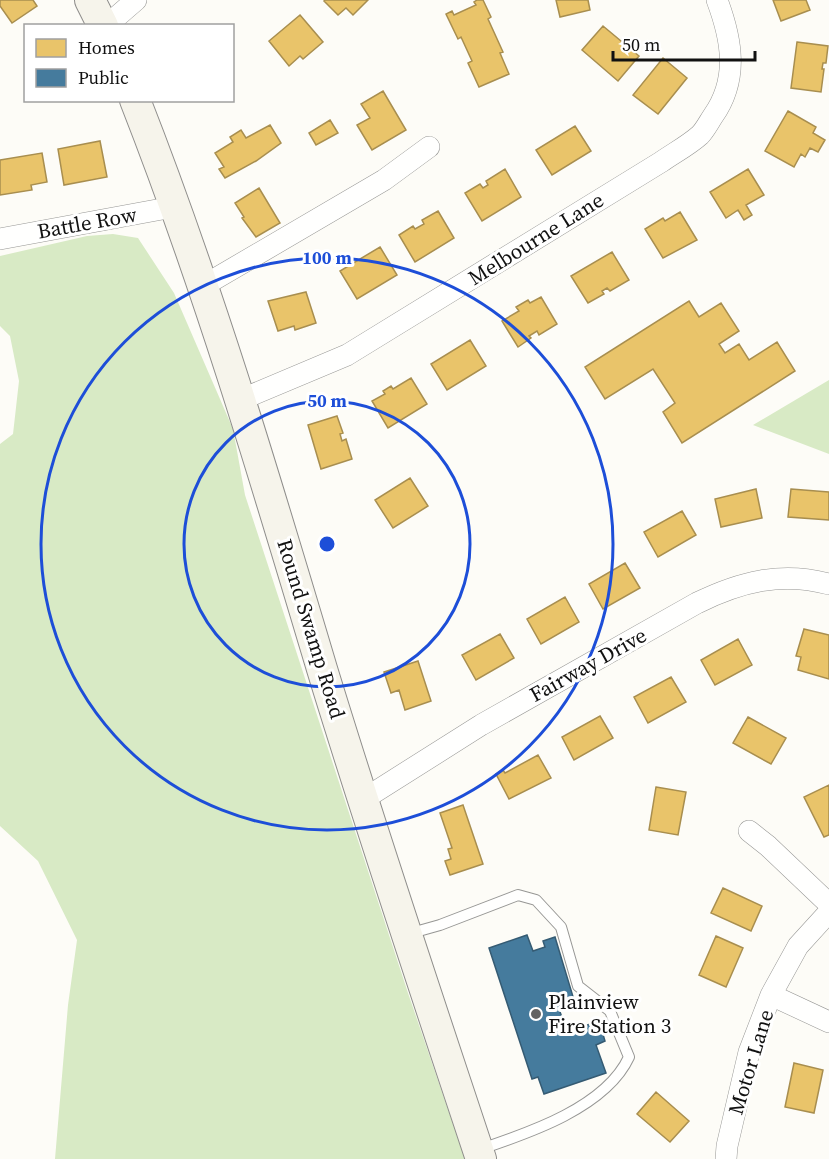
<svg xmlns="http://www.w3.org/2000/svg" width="829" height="1159" font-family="'Source Serif 4',serif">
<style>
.forest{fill:#d8eac5}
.homes{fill:#e9c46a;stroke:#a88e4f;stroke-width:1.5}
.public{fill:#457b9d;stroke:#355b73;stroke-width:1.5}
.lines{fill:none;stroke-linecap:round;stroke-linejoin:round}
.lane-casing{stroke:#979795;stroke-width:12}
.street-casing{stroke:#979795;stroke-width:22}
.secondary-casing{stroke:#8e8d8b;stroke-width:32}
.lane{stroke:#fffffe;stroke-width:10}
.street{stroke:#fffffe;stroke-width:21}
.secondary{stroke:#f6f4eb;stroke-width:30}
.ring{fill:none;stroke:#1d4ed8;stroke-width:3}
.poi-dot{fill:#646362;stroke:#fff;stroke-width:2}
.labels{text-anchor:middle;stroke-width:6;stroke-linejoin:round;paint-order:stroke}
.street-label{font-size:21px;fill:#111;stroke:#fff}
.poi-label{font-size:21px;fill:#111;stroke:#fff;text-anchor:start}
.centre{fill:#1d4ed8;stroke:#fff;stroke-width:3}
.ring-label{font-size:18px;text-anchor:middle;font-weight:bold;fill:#1d4ed8;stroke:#fff;stroke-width:6;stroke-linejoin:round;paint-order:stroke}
</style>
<rect width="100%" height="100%" fill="#fdfcf7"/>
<path class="forest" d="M 113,234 L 138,238 L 174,293 L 233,429 L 245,495 L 408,993 L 465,1159 L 55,1159 L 68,1005 L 77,940 L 38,861 L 0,826 L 0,444 L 13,434 L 19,381 L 10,336 L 0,326 L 0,256 L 87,236 Z
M 829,380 L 829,454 L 753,425 Z"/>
<path class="homes" d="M 0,0 L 33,0 L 37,6 L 12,23 L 0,6 Z
M 325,0 L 368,0 L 353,15 L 346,8 L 338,15 L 324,1 Z
M 477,0 L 483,0 L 491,17 L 488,19 L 503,52 L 500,53 L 509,74 L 479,87 L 468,63 L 472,61 L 461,37 L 458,39 L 446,14 L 452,11 L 454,15 L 476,5 L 474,2 Z
M 556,0 L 588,0 L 590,10 L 560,17 Z
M 773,0 L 806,0 L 810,10 L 781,21 Z
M 300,15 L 323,42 L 303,59 L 300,56 L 289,66 L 269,41 Z
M 603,26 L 639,56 L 618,81 L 582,50 Z
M 797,42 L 828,46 L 826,63 L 823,63 L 822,69 L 824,69 L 821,92 L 791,88 Z
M 663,58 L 687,78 L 658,114 L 633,95 Z
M 383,91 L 406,130 L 372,150 L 357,125 L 370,118 L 361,104 Z
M 788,111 L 816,127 L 813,133 L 825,140 L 818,152 L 810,148 L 805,157 L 801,154 L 794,167 L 765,151 Z
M 330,120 L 338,133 L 316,145 L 309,133 Z
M 270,125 L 281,143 L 256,161 L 225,178 L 219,169 L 224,167 L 215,153 L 233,142 L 230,137 L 241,130 L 246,138 Z
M 575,126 L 591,151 L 552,175 L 536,150 Z
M 100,141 L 107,177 L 64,185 L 58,149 Z
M 42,153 L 47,182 L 31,185 L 32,190 L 0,195 L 0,160 Z
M 505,169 L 521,197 L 482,221 L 465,193 L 480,184 L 483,188 L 488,185 L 486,181 Z
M 748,169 L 764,195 L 746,205 L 752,215 L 744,220 L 738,210 L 726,218 L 710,192 Z
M 259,188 L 280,223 L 256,237 L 242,218 L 244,217 L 235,203 Z
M 438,211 L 454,238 L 415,262 L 399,235 L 413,226 L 415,229 L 424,224 L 422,220 Z
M 680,212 L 697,240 L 663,258 L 645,229 L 663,218 L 665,221 Z
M 380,247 L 397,275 L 357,299 L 340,271 Z
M 612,252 L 629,280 L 610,291 L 607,288 L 602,291 L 604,294 L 588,303 L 571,276 Z
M 306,292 L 316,323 L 295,330 L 294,326 L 278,331 L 268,301 Z
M 541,297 L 557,324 L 539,335 L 537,331 L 529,336 L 531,338 L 518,347 L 502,321 L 519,311 L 516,307 L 528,300 L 530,303 Z
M 689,301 L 699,317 L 721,303 L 739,331 L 719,344 L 725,353 L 739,344 L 749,360 L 777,342 L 795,371 L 682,443 L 663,412 L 675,403 L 653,369 L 605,399 L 585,367 Z
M 470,340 L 486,366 L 447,390 L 431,364 Z
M 411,378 L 427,404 L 388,428 L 372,401 L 385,394 L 383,391 L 391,386 L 393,389 Z
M 337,416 L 343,433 L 340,434 L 342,441 L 346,439 L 352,459 L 321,469 L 308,425 Z
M 410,478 L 428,506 L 393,528 L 375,500 Z
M 756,489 L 762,518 L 721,527 L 715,499 Z
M 791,489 L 829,492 L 829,520 L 788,517 Z
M 682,511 L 696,535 L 658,557 L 644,532 Z
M 625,563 L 640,588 L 603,609 L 589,584 Z
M 565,597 L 579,622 L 541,644 L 527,619 Z
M 804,629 L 829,635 L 829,679 L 798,670 L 801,657 L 796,656 Z
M 500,634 L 514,658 L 476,680 L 462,655 Z
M 738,639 L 752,665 L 715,685 L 701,660 Z
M 418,661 L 431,701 L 405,710 L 399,690 L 391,693 L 384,672 Z
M 671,677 L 686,702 L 648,723 L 634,697 Z
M 600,716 L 613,738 L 574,760 L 562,737 Z
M 748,717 L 786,738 L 771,764 L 733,743 Z
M 538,755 L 551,778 L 509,799 L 496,774 L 503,770 L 505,773 Z
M 829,785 L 829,835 L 824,837 L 804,797 Z
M 656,787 L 686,792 L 678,835 L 649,830 Z
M 463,805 L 483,864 L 450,875 L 445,861 L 451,859 L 448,849 L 452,848 L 440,813 Z
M 723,888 L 762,906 L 751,931 L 711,913 Z
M 716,936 L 743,948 L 726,987 L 699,975 Z
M 794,1063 L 823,1070 L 814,1113 L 785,1107 Z
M 656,1092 L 689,1121 L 670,1142 L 637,1114 Z"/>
<path class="public" d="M 527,935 L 533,951 L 545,947 L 543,941 L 555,937 L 574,1000 L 558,1006 L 567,1032 L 599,1021 L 605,1041 L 596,1045 L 606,1073 L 544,1094 L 538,1077 L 532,1079 L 489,948 Z"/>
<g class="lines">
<g class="lane-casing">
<path id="lane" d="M 408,934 L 440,925 L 518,895 L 536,900 L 561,927 L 578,986 L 610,1011 L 629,1057 C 606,1107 529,1133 481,1149"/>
</g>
<g class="street-casing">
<path id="street" d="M 106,26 L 136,0
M 0,239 L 173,207
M 203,286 L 384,180 L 429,147
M 240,400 L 347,355 L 661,162 C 674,153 689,145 700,135 C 705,130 709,122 713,116 C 739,79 732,40 717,0
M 364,799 L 481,725 L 697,603 C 740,582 781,571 829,584
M 749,831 L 768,846 L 829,904
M 771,995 L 829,1022
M 726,1159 L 727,1146 L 749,1052 L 771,995 L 798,946 L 829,912"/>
</g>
<g class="secondary-casing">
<path id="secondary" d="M 90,0 L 103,26
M 135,100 C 208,286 265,478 322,669 C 372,833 427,996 481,1159"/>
</g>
<use href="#lane" class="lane"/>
<use href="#street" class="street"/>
<use href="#secondary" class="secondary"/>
</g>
<g class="ring">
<circle cx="327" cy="544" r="143"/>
<circle cx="327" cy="544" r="286"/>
</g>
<circle class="poi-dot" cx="536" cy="1014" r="6"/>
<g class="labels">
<g class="street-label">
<text transform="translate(87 223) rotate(-10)" y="7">Battle Row</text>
<text transform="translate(536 239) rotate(-32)" y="7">Melbourne Lane</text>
<text transform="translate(311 629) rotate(73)" y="7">Round Swamp Road</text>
<text transform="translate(588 665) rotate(-29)" y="7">Fairway Drive</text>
<text transform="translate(751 1062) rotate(-73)" y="7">Motor Lane</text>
</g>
<g class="poi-label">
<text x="548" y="1009">Plainview<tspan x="548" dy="24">Fire Station 3</tspan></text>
</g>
</g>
<circle cx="327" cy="544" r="9" class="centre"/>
<g class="ring-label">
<text x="327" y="264">100 m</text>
<text x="327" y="407">50 m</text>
</g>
<rect x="24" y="24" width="210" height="78" fill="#ffffff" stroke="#a0a0a0" stroke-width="1.5"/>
<rect x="36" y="39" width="30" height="18" fill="#e9c46a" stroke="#a0a0a0" stroke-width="1.5"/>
<text x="78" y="54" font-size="18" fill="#111111">Homes</text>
<rect x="36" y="69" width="30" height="18" fill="#457b9d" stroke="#a0a0a0" stroke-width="1.5"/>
<text x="78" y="84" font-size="18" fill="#111111">Public</text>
<path d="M613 51v9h142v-9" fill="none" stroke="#111111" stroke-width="3"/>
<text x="622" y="51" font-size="18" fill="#111111" stroke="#ffffff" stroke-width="4.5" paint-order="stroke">50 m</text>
</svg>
